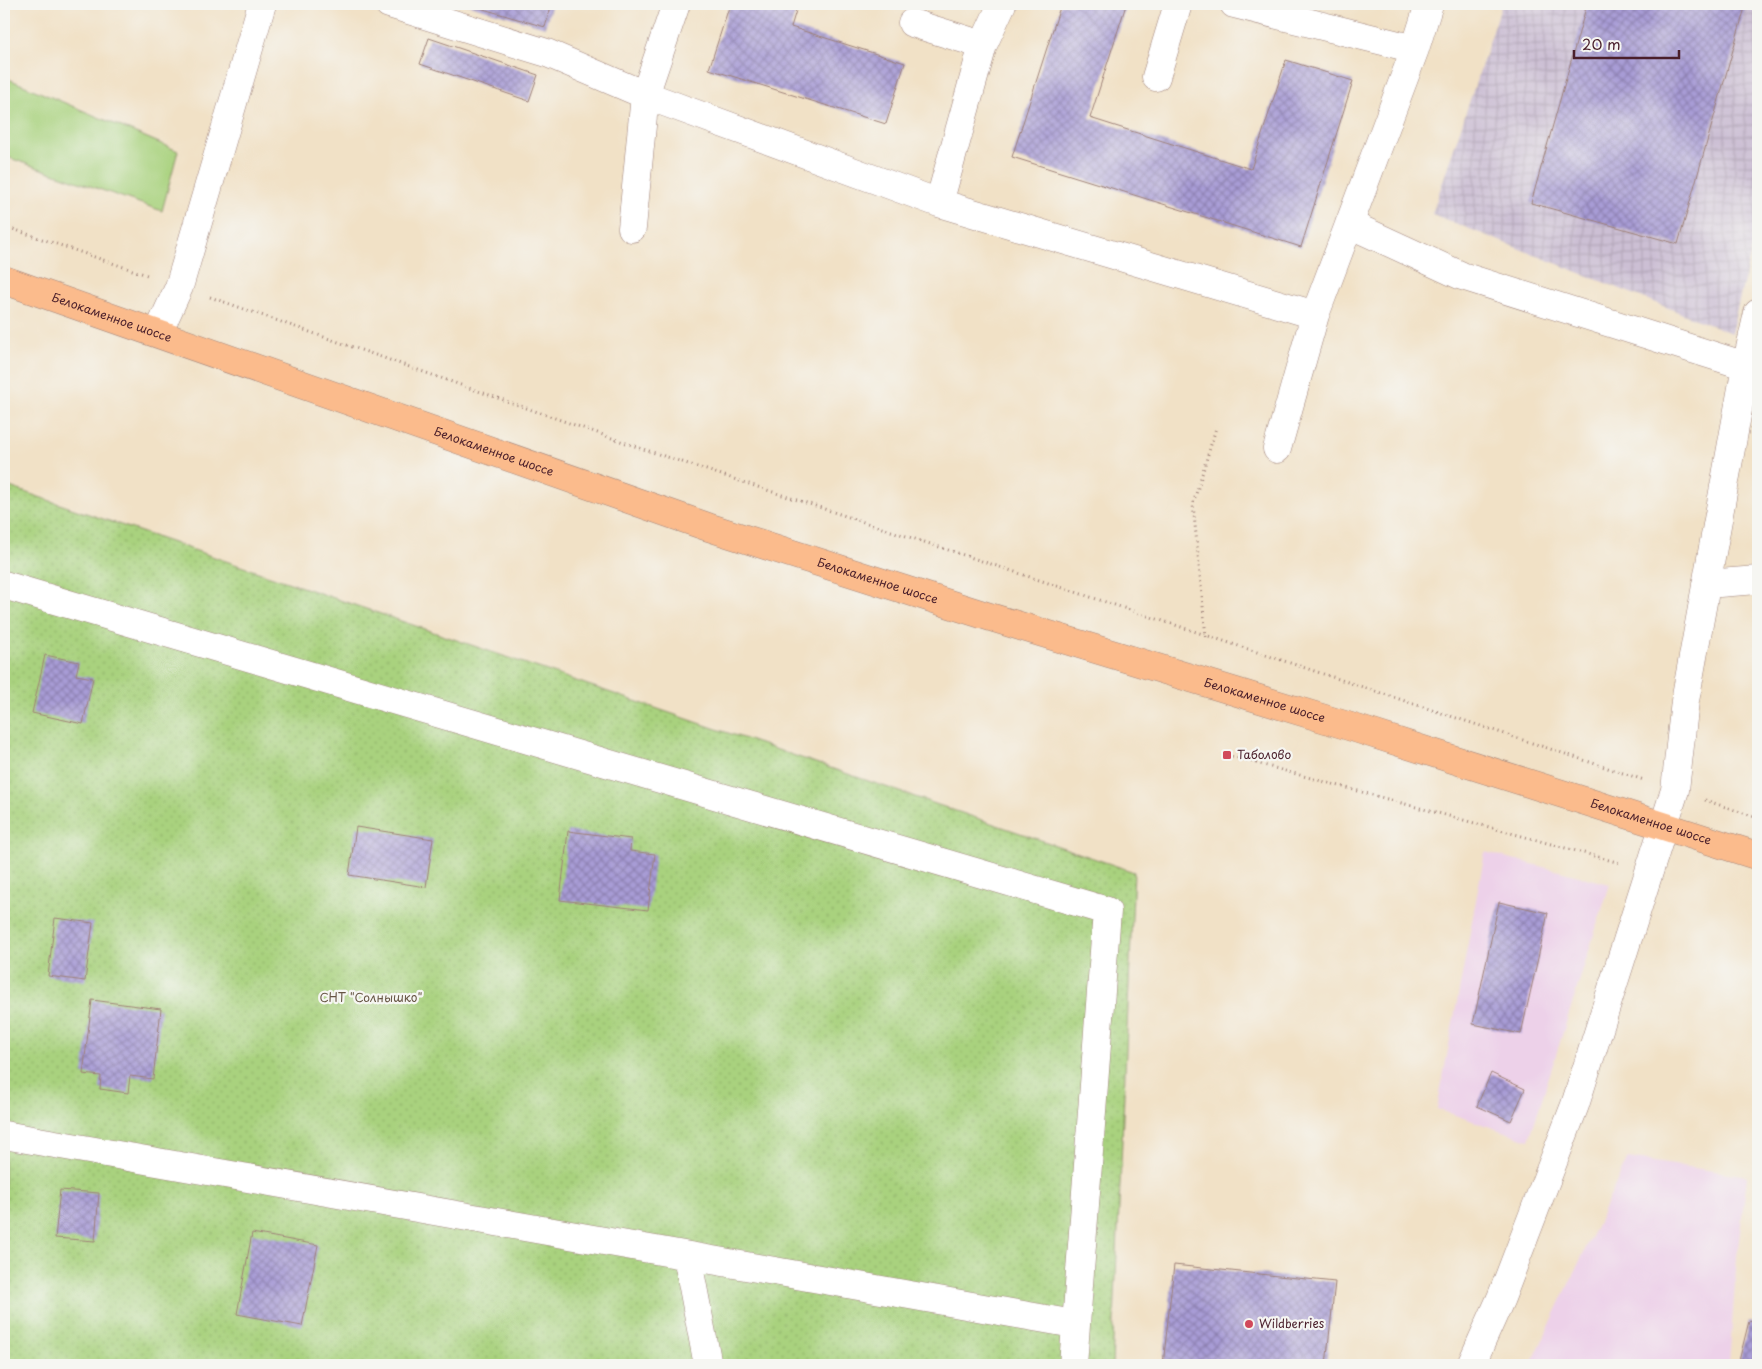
<svg xmlns="http://www.w3.org/2000/svg" width="1762" height="1369" font-family="'Playpen Sans',sans-serif">
<style>
.built{fill:#edd1e9}
.industrial{fill:url(#industrial-grid)}
.grass{fill:#a9d27e;stroke:#7a7854}
.garden{fill:url(#garden-dots);stroke:#7a7854}
.building{fill:url(#building-cross-hatch)}
.lines{fill:none;stroke-linecap:round;stroke-linejoin:round}
.minor-casing{stroke:#9e8078;stroke-width:29}
.major-casing{stroke:#9e8078;stroke-width:29}
.path{stroke:#9e8078;stroke-width:3;stroke-dasharray:1 4;stroke-linecap:butt}
.minor{stroke:#fff;stroke-width:28}
.major{stroke:#fbbb8c;stroke-width:28}
.poi-dot{fill:#d1495b;stroke:#f6f6f2;stroke-width:2}
.labels{text-anchor:middle;stroke-width:4.5;stroke-linejoin:round;paint-order:stroke}
.street-label{font-size:12px;fill:#4a1f2b;stroke:#f6f6f2}
.poi-label{font-size:12px;fill:#4a1f2b;stroke:#f6f6f2;text-anchor:start}
.park-label{font-size:12px;fill:#654;stroke:#f6f6f2}
</style>
<defs>
<pattern id="industrial-grid" width="8" height="8" patternUnits="userSpaceOnUse" patternTransform="scale(1.25)"><rect width="8" height="8" fill="#ccbfd4"/><path d="M0 4h8M4 0v8" fill="none" stroke="#b1a4b6"/></pattern>
<pattern id="garden-dots" width="8" height="8" patternUnits="userSpaceOnUse" patternTransform="scale(1.25)"><rect width="8" height="8" fill="#a9d27e"/><path d="M2 2h.1M6 6h.1" fill="none" stroke="#93b46d" stroke-width="1.8" stroke-linecap="round"/></pattern>
<pattern id="building-cross-hatch" width="8" height="8" patternUnits="userSpaceOnUse" patternTransform="scale(1.25)"><rect width="8" height="8" fill="#a89cd6"/><path d="M0 0l8 8M0 8l8-8" fill="none" stroke="#8b7fae"/></pattern>
</defs>
<rect width="100%" height="100%" fill="#f6f6f2"/>
<filter id="ink" filterUnits="userSpaceOnUse"><feTurbulence type="fractalNoise" baseFrequency=".02" numOctaves="2"/><feDisplacementMap in="SourceGraphic" scale="10" xChannelSelector="R" yChannelSelector="G"/><feConvolveMatrix kernelMatrix="1 2 1 2 8 2 1 2 1" color-interpolation-filters="sRGB"/></filter>
<filter id="wash" filterUnits="userSpaceOnUse"><feTurbulence type="fractalNoise" baseFrequency=".0096" numOctaves="4" result="noise"/><feDisplacementMap in="SourceGraphic" scale="20" xChannelSelector="R" yChannelSelector="G"/><feGaussianBlur stdDeviation="1.12" result="paint"/><feColorMatrix in="noise" values="0 0 0 0 0 0 0 0 0 0 0 0 0 0 0 0 0 1.4 0 .05"/><feComposite in="paint" operator="in"/></filter>
<g filter="url(#wash)">
<rect width="100%" height="100%" fill="#f1e1c6"/>
<path class="built" d="M 1485,852 L 1610,884 L 1529,1140 L 1437,1109 Z
M 1628,1158 L 1747,1176 L 1737,1256 L 1729,1365 L 1531,1365 Z"/>
<path class="industrial" d="M 1502,4 L 1758,4 L 1758,224 L 1731,333 L 1432,214 Z"/>
<path class="grass" d="M 4,77 L 178,151 L 162,211 L 4,156 Z"/>
<path class="garden" d="M 4,485 L 1134,872 L 1112,1365 L 4,1365 Z"/>
<g id="blocks">
<path class="building" d="M 466,4 L 552,4 L 545,27 Z
M 730,4 L 798,4 L 791,27 L 905,63 L 886,124 L 709,69 Z
M 1061,4 L 1126,5 L 1090,118 L 1251,169 L 1286,60 L 1353,81 L 1301,247 L 1012,157 Z
M 1587,4 L 1746,4 L 1678,244 L 1531,203 Z
M 429,38 L 538,75 L 529,101 L 420,64 Z
M 45,655 L 79,662 L 76,675 L 93,678 L 83,724 L 32,713 Z
M 356,827 L 433,839 L 426,887 L 349,875 Z
M 568,831 L 631,839 L 630,851 L 655,854 L 648,910 L 560,900 Z
M 1499,902 L 1548,913 L 1521,1034 L 1473,1024 Z
M 55,918 L 93,923 L 85,981 L 48,976 Z
M 92,1000 L 161,1009 L 153,1079 L 130,1076 L 128,1093 L 100,1089 L 101,1076 L 83,1074 Z
M 1491,1073 L 1525,1089 L 1511,1121 L 1477,1106 Z
M 60,1190 L 99,1193 L 95,1241 L 55,1238 Z
M 252,1233 L 318,1245 L 302,1326 L 237,1314 Z
M 1174,1265 L 1335,1282 L 1326,1365 L 1163,1365 Z
M 1749,1321 L 1758,1323 L 1758,1365 L 1738,1365 Z"/>
</g>
</g>
<g filter="url(#ink)">
<use href="#blocks" fill-opacity="0" stroke="#9e8078" stroke-width="1"/>
<g class="lines">
<g class="minor-casing">
<path id="minor" d="M 389,4 L 547,53 L 645,95 L 676,4
M 1234,4 L 1415,49
M 912,23 L 983,45
M 1156,77 L 1178,4
M 939,203 L 983,45 L 1002,4
M 1349,224 L 1462,276 L 1746,366
M 632,228 L 645,95 L 939,203 L 1315,315 L 1415,49 L 1429,4
M 158,333 L 179,287 L 262,4
M 1277,449 L 1315,315
M 1706,584 L 1758,580
M 4,585 L 1107,911 L 1073,1365
M 4,1135 L 1074,1324
M 687,1256 L 708,1365
M 1471,1365 L 1501,1298 L 1575,1105 L 1675,790 L 1685,701 L 1746,366 L 1758,313"/>
</g>
<g class="major-casing">
<g id="major">
<path id="s1" d="M 4,280 L 708,527 L 987,616 L 1345,725 L 1758,856"/>
</g>
</g>
<path class="path" d="M 4,226 L 150,276
M 210,297 L 646,450 L 1644,780
M 1206,637 L 1193,504 L 1216,428
M 1227,755 L 1620,863
M 1705,800 L 1758,818"/>
<use href="#minor" class="minor"/>
<use href="#major" class="major"/>
</g>
</g>
<g class="poi-dot">
<rect x="1222" y="750" width="10" height="10" rx="2.5"/>
<circle cx="1249" cy="1324" r="5"/>
</g>
<g class="labels">
<g class="street-label">
<text dy="4" stroke="none"><textPath href="#s1" startOffset="114">Белокаменное шоссе</textPath></text>
<text dy="4" stroke="none"><textPath href="#s1" startOffset="519">Белокаменное шоссе</textPath></text>
<text dy="4" stroke="none"><textPath href="#s1" startOffset="924">Белокаменное шоссе</textPath></text>
<text dy="4" stroke="none"><textPath href="#s1" startOffset="1329">Белокаменное шоссе</textPath></text>
<text dy="4" stroke="none"><textPath href="#s1" startOffset="1734">Белокаменное шоссе</textPath></text>
</g>
<g class="poi-label">
<text x="1237" y="759">Таболово</text>
<text x="1259" y="1328">Wildberries</text>
</g>
<g class="park-label">
<text x="371" y="1002">СНТ "Солнышко"</text>
</g>
</g>
<rect width="1762" height="1369" fill="none" stroke="#f6f6f2" stroke-width="20"/>
<path d="M1574 50v8h105v-8" fill="none" stroke="#4a1f2b" stroke-width="2.5"/>
<text x="1582" y="50" font-size="15" fill="#4a1f2b" stroke="#f6f6f2" stroke-width="4" paint-order="stroke">20 m</text>
</svg>
